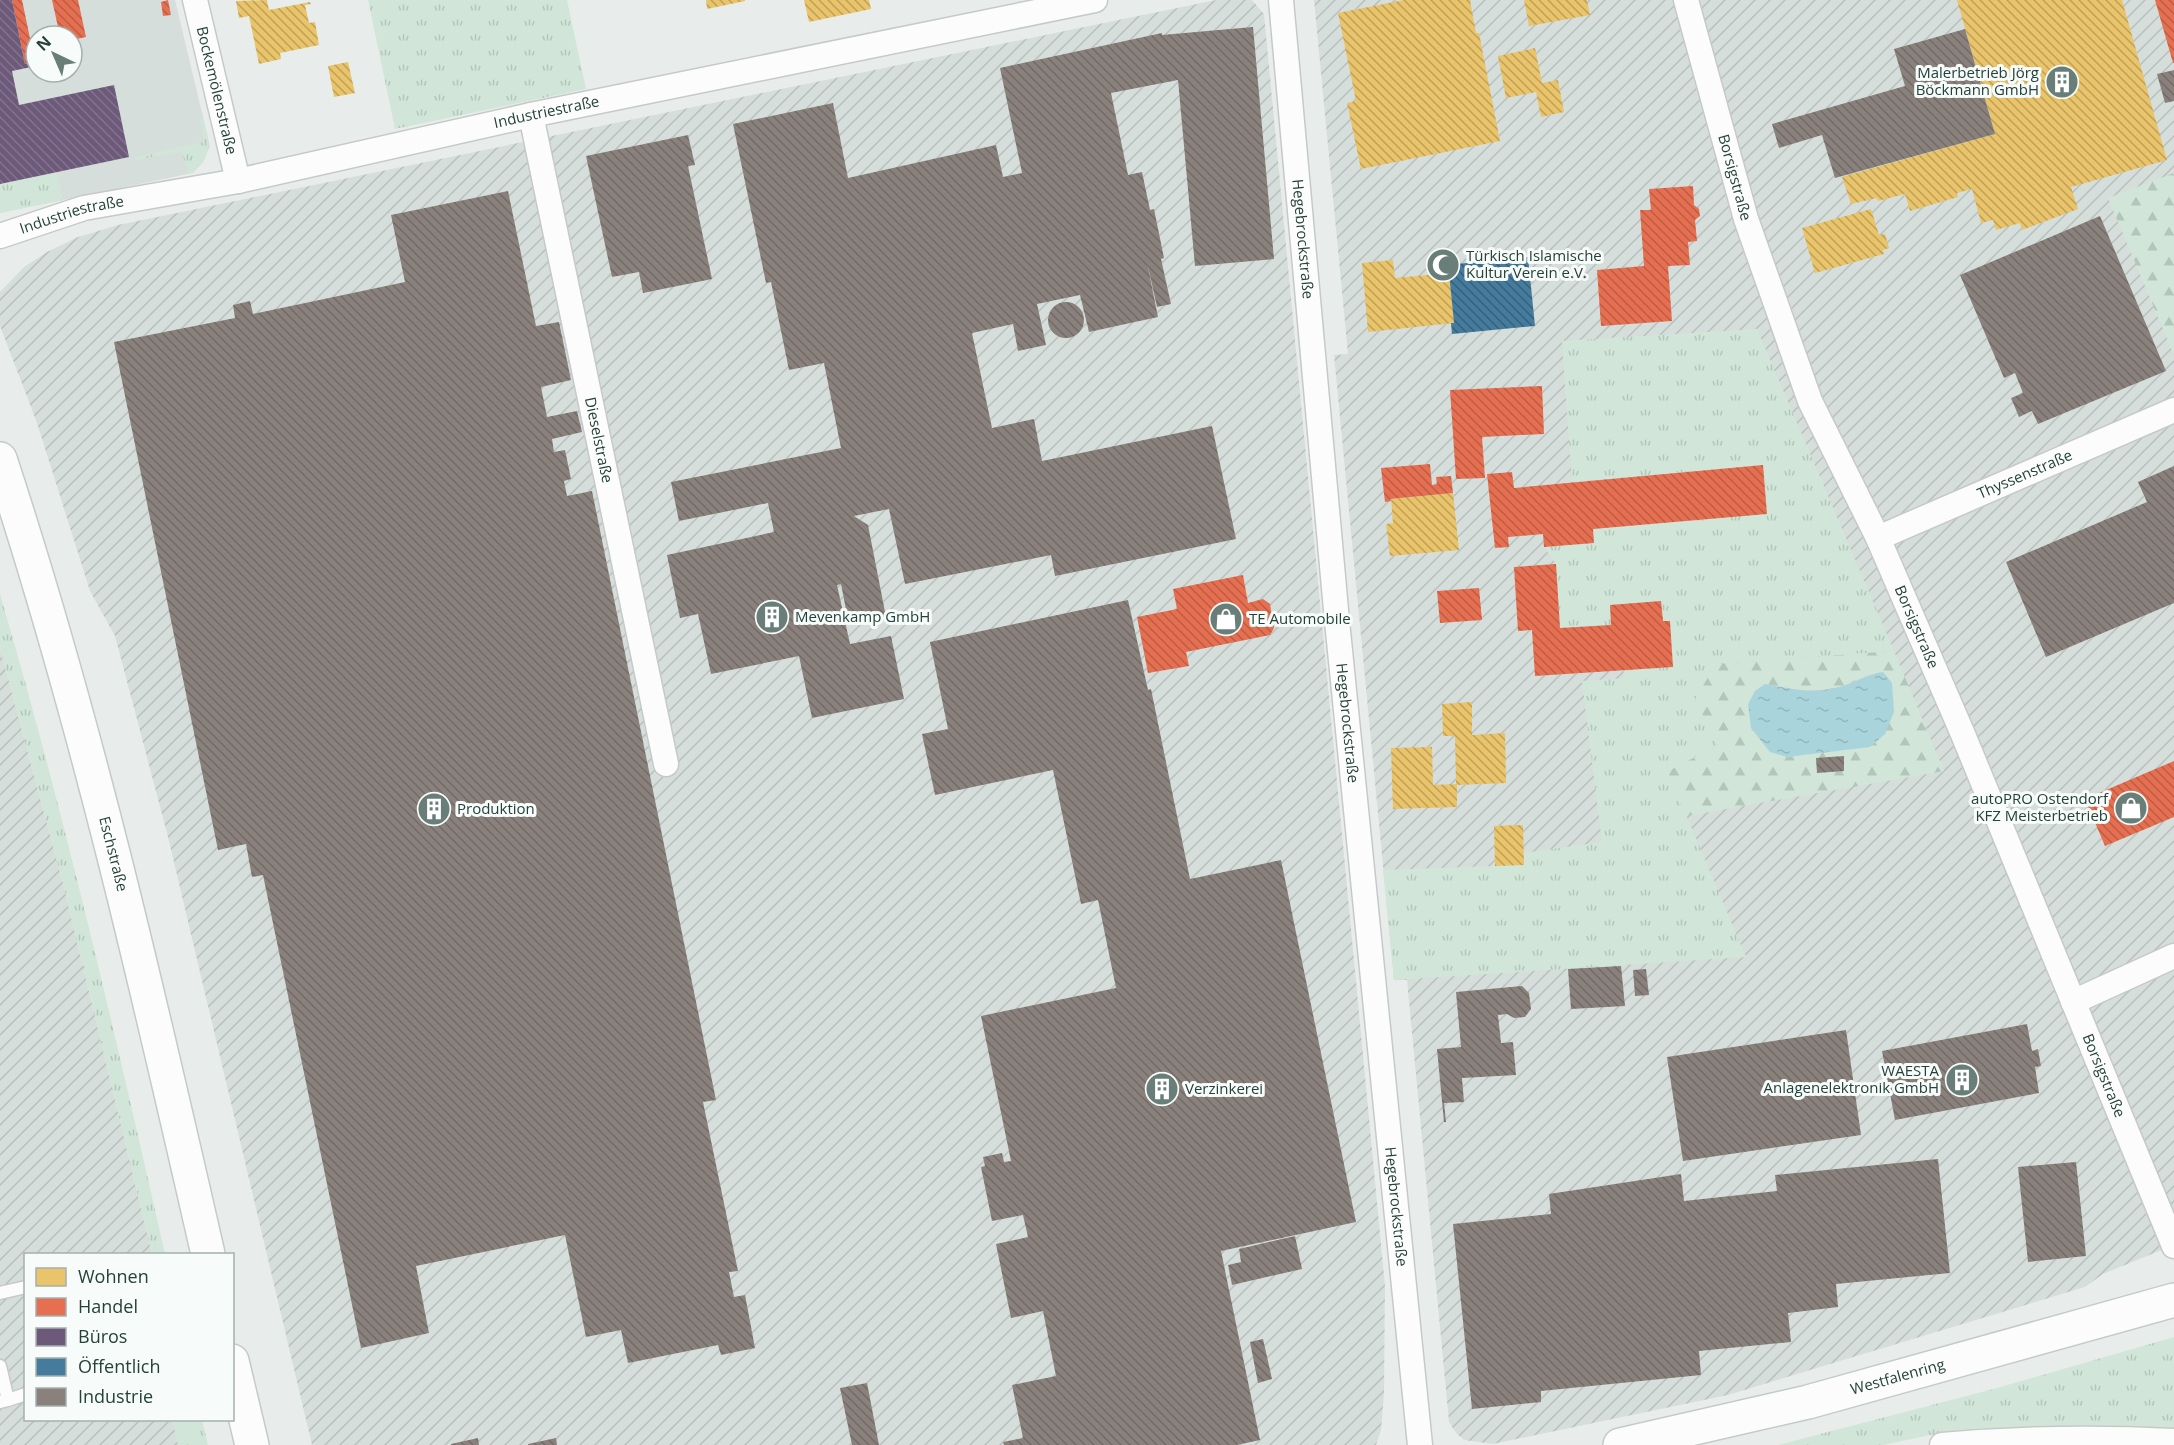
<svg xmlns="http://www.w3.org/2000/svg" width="2174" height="1445" font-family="'Open Sans',sans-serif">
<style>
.built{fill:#d6dedb;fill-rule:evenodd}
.industrial{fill:url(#industrial-furrows)}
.grass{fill:url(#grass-tufts)}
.forest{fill:url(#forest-firs);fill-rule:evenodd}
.water{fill:url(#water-ripples)}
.homes{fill:url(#homes-back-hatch)}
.shops{fill:url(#shops-back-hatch)}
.offices{fill:url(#offices-back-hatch)}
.public{fill:url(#public-back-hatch)}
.industry{fill:url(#industry-back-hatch)}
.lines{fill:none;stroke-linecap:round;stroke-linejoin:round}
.lane-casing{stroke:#c5cac8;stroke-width:15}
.street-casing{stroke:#c5cac8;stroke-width:27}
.secondary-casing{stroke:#c3cbc8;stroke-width:36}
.lane{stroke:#fcfcfc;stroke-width:12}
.street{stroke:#fcfcfc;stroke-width:24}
.secondary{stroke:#fcfcfc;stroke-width:33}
.labels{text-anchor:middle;stroke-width:6;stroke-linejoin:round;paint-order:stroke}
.poi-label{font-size:15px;fill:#24423a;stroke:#f7fbf9;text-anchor:start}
.street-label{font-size:15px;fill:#24423a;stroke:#f7fbf9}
</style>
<defs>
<pattern id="industrial-furrows" width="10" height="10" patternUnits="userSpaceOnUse" patternTransform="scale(1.5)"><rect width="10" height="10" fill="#d6dedb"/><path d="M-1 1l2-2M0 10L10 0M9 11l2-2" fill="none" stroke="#b8c0bd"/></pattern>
<pattern id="grass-tufts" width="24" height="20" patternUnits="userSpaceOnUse" patternTransform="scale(1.5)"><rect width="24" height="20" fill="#d1e6d8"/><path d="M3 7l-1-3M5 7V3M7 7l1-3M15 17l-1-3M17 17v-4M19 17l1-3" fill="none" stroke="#b3c6ba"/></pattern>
<pattern id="forest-firs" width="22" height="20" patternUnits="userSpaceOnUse" patternTransform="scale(1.5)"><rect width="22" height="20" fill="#d1e6d8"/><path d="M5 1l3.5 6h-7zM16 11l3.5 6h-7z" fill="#b3c6ba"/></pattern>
<pattern id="water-ripples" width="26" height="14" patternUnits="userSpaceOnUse" patternTransform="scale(1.5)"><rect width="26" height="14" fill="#a9d4db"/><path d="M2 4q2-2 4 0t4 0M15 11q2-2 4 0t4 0" fill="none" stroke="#91b7bd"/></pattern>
<pattern id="homes-back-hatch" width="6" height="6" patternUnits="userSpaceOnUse" patternTransform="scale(1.5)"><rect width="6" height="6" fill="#e9c46a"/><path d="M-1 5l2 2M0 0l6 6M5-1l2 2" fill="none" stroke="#bda158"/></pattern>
<pattern id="shops-back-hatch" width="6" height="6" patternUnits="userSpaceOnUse" patternTransform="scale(1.5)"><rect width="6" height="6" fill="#e76f51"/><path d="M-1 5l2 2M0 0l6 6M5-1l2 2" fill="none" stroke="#bb5d44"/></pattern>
<pattern id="offices-back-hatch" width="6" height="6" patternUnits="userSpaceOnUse" patternTransform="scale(1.5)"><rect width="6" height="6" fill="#6d597a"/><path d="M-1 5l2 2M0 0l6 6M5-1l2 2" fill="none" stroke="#81748c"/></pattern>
<pattern id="public-back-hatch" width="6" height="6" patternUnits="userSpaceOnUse" patternTransform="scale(1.5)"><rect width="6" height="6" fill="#457b9d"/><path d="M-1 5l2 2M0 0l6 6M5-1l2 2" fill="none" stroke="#36617a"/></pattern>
<pattern id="industry-back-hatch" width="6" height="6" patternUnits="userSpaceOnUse" patternTransform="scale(1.5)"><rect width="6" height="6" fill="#8a817c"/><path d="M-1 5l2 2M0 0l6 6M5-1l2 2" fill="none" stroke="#716b67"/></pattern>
</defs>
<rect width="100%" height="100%" fill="#e8edeb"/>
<path class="built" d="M 0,0 L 175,0 L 210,146 L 204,160 L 193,173 L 188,174 L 0,213 ZM 36,36 L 72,36 L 72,72 L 36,72 Z"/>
<path class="industrial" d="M 1216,0 L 1252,0 L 1264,14 L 1385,1286 L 1384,1394 L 1381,1430 L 1376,1445 L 312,1445 L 168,837 L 115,636 L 90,591 L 37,423 L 0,326 L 0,292 L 24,267 L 47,252 L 78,237 L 118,225 Z
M 1314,0 L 2174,0 L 2174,1245 L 2103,1274 L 2085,1287 L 1728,1395 L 1493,1444 L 1464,1440 L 1456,1433 L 1449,1422 L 1407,980 L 1394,980 L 1334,355 L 1348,354 Z
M 0,648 L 63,883 L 152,1254 L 26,1254 L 26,1420 L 190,1420 L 196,1445 L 0,1445 Z"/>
<path class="grass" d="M 368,0 L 567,0 L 586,89 L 395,129 Z
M 203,119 C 207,136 213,151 200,166 C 195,170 194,173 188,174 L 182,151 L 136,160 L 135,157 L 204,142 L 200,120 Z
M 56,173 L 63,200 L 0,213 L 0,184 Z
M 1757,329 L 1894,651 L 1716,664 L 1717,745 L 1668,772 L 1746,957 L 1394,980 L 1383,870 L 1524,865 L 1524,853 L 1602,842 L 1582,681 L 1626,678 L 1623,670 L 1670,621 L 1663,621 L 1661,601 L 1610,605 L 1611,625 L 1560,628 L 1556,564 L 1544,547 L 1594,543 L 1593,529 L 1767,513 L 1763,465 L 1572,482 L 1562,341 Z
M 0,594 C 64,812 115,1033 165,1254 L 152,1254 L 63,883 L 0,648 Z
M 2174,1337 L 2174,1436 L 2072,1433 L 1930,1435 L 1884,1445 L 1778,1445 L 1997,1388 Z
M 172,1420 L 202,1420 L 208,1445 L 178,1445 Z"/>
<path class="forest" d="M 2174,173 L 2174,355 L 2108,198 Z
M 1894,651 L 1944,771 L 1686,816 L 1667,772 L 1717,745 L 1695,699 L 1716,664 ZM 1870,674 L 1870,746 L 1787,757 L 1748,704 L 1755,691 L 1766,684 L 1807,692 L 1840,687 Z"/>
<path class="water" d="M 1883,672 L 1892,683 L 1894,712 L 1885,734 L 1870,747 L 1787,757 L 1770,752 L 1751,728 L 1748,704 L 1755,691 L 1765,684 C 1791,689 1813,694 1839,687 C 1855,683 1867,674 1883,672 Z"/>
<path class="homes" d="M 267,0 L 269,10 L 310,2 L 311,4 L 305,5 L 309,23 L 315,22 L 319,45 L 280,53 L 281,59 L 259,64 L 249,16 L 239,18 L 236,1 Z
M 706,0 L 745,0 L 745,1 L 707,9 Z
M 804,0 L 869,0 L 871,9 L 809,22 Z
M 1404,0 L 1470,0 L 1476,33 L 1479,33 L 1500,141 L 1361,169 L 1347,103 L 1356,101 L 1338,13 Z
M 1524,0 L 1587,0 L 1590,15 L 1529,26 Z
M 1957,0 L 2122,0 L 2167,160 L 2071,187 L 2078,209 L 2022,230 L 2020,223 L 1996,230 L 1993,220 L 1981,223 L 1972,189 L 1957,193 L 1958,197 L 1910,211 L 1905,194 L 1878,201 L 1877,198 L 1851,204 L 1842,177 L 1995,134 Z
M 1535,48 L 1542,83 L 1558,80 L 1564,112 L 1541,117 L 1536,92 L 1506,98 L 1498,56 Z
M 348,62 L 355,93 L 334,97 L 328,66 Z
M 1871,209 L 1879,235 L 1885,234 L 1889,248 L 1883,250 L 1884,254 L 1815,273 L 1802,228 Z
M 1393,260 L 1395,278 L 1449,273 L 1454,323 L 1368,332 L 1362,263 Z
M 1453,493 L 1459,550 L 1390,556 L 1386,524 L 1393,523 L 1391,499 Z
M 1472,702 L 1472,735 L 1505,733 L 1506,783 L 1457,785 L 1457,807 L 1393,809 L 1391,748 L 1432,747 L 1433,785 L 1456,784 L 1455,736 L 1443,736 L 1442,704 Z
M 1523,825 L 1524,865 L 1495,866 L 1494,826 Z"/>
<path class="shops" d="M 12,0 L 22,0 L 35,62 L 25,64 Z
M 52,0 L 78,0 L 86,37 L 72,40 L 72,36 L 60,36 Z
M 168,0 L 171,15 L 163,16 L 161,2 Z
M 2155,0 L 2174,0 L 2174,63 L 2173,63 Z
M 1693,186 L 1694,205 L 1699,209 L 1700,216 L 1695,220 L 1697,241 L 1688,242 L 1690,265 L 1668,266 L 1672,321 L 1601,326 L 1597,270 L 1644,266 L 1640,210 L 1651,210 L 1649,189 Z
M 1542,386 L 1544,434 L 1482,437 L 1485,478 L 1456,479 L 1450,390 Z
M 1430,464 L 1432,485 L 1437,484 L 1436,477 L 1451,476 L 1453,493 L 1390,499 L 1391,501 L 1385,502 L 1381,468 Z
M 1763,465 L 1767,514 L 1593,529 L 1594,543 L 1544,547 L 1543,534 L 1508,537 L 1509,547 L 1495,548 L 1487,474 L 1512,472 L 1514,488 Z
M 1556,564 L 1560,628 L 1611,625 L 1610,605 L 1661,601 L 1663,621 L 1670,621 L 1673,667 L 1535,676 L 1532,630 L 1518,631 L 1514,567 Z
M 1243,575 L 1248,603 L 1263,599 L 1270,604 L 1274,628 L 1270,635 L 1186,652 L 1189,666 L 1148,673 L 1137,617 L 1177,609 L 1173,589 Z
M 1479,588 L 1482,620 L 1440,623 L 1437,591 Z
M 2174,761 L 2174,817 L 2105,846 L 2085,799 Z"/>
<path class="offices" d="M 0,0 L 12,0 L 25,64 L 35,62 L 36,66 L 12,71 L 19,105 L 114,85 L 129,157 L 0,184 Z"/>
<path class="public" d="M 1528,257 L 1535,326 L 1452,334 L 1451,323 L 1454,323 L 1449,273 L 1447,274 L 1446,265 Z"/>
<path class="industry" d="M 1253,27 L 1274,259 L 1195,266 L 1178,80 L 1111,93 L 1128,175 L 1142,172 L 1150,210 L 1154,209 L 1164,258 L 1161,259 L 1171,304 L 1157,307 L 1147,262 L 1158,317 L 1089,332 L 1080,295 L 1037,304 L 1046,345 L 1018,351 L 1013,324 L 972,333 L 992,428 L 1034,419 L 1042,461 L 1212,426 L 1236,539 L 1055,576 L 1051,555 L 905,584 L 889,509 L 854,516 L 868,525 L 886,617 L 849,625 L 841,584 L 837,585 L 850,644 L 891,636 L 904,699 L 812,718 L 799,656 L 711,674 L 698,614 L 680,618 L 667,555 L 774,532 L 768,503 L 679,521 L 671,482 L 841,448 L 824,363 L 789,370 L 771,282 L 766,283 L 733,124 L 833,103 L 848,178 L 996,145 L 1003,177 L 1022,173 L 1000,68 L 1162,33 L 1162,35 Z
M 1965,29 L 1995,134 L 1835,178 L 1822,135 L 1779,148 L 1772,124 L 1905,86 L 1894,49 Z
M 2174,70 L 2174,101 L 2165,103 L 2157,74 Z
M 688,135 L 695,165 L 688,166 L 712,279 L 643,293 L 639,272 L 612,277 L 586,156 Z
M 508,191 L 536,326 L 559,322 L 571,380 L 541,387 L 547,417 L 577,411 L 582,432 L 552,439 L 554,452 L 565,450 L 571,479 L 564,481 L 567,496 L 592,491 L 716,1100 L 703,1102 L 738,1271 L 729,1272 L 734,1297 L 745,1295 L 755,1348 L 721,1355 L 718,1345 L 628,1363 L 621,1330 L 586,1337 L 565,1235 L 416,1266 L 429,1333 L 361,1348 L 263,875 L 252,877 L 246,844 L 218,850 L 114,342 L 235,318 L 233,305 L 250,301 L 253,314 L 405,282 L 391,215 Z
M 2100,216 L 2166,371 L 2038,424 L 2032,411 L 2019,417 L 2011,398 L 2023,393 L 2015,373 L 2004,378 L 1960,275 Z
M1048 320a18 18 0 1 1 36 0a18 18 0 1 1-36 0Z
M 2174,466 L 2174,603 L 2046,657 L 2006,562 L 2147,502 L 2138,482 Z
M 1128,600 L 1148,690 L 1151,689 L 1190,879 L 1281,860 L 1356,1222 L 1221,1251 L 1260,1440 L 1237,1445 L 1004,1445 L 1003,1442 L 1023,1438 L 1012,1385 L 1056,1376 L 1043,1311 L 1011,1318 L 996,1244 L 1028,1237 L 1023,1215 L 992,1221 L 981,1167 L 985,1166 L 983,1157 L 1002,1153 L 1004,1162 L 1011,1161 L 981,1016 L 1116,988 L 1098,900 L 1081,904 L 1053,770 L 935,795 L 922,734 L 948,729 L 930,642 Z
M 1844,756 L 1844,771 L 1817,773 L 1816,758 Z
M 1621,966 L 1625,1006 L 1571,1009 L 1568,969 Z
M 1646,969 L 1649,995 L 1635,996 L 1633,970 Z
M 1522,986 L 1529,993 L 1531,1009 L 1525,1017 L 1514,1018 L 1507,1014 L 1498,1015 L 1501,1043 L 1513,1042 L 1516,1075 L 1462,1078 L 1464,1102 L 1444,1103 L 1446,1122 L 1444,1122 L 1437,1049 L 1461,1047 L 1456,992 Z
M 2027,1024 L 2032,1051 L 2038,1049 L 2041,1066 L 2035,1067 L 2039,1093 L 1895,1120 L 1882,1051 Z
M 1846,1030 L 1861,1135 L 1683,1161 L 1667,1057 Z
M 1938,1159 L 1950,1273 L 1836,1284 L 1838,1307 L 1788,1313 L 1791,1342 L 1699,1351 L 1701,1375 L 1541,1391 L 1541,1402 L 1472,1409 L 1453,1224 L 1551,1214 L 1549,1194 L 1681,1174 L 1684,1201 L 1777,1191 L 1775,1175 Z
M 2076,1162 L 2086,1256 L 2028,1262 L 2018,1167 Z
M 1295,1236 L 1302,1269 L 1232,1285 L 1228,1265 L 1241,1262 L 1239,1249 Z
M 1263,1339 L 1272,1379 L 1258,1383 L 1250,1342 Z
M 867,1383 L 879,1445 L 852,1445 L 840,1388 Z
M 478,1438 L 479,1445 L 451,1445 L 451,1444 Z
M 556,1438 L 557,1445 L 528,1445 L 528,1444 Z"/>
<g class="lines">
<g class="lane-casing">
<path id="lane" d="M 0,1293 L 26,1287
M 0,1366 L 8,1400 L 0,1402
M 8,1400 L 26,1394"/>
</g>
<g class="street-casing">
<g id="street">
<path id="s1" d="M 195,0 L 238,181"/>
<path id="s2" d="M 1281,0 L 1337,621 L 1420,1445"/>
<path id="s3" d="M 1686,0 L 1746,219 L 1810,401 L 1878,538 L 1962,732 L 2174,1246"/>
<path id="s4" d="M 531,115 L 666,764"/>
<path id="s5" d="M 0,236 L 84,208 L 238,181 L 531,115 L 1095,0"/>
<path id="s6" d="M 1878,538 L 2174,410"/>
<path d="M 2073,1002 L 2174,956"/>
<path d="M 1942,1445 C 2020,1438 2096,1437 2174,1441"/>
</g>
</g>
<g class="secondary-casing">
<g id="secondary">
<path id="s7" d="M 0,459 C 86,720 147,987 208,1254"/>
<path d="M 232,1361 L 252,1445"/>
<path id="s8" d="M 1620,1445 L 1808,1402 L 2174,1300"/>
</g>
</g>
<use href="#lane" class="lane"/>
<use href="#street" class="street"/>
<use href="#secondary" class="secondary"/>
</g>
<defs>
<g id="building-disc" transform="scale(1.725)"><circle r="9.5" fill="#697e78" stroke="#f7fbf9"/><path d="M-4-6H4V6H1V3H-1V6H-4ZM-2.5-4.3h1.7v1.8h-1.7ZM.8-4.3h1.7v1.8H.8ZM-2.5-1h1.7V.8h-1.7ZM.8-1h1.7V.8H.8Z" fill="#fff"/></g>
<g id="mosque-disc" transform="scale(1.725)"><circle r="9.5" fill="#697e78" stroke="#f7fbf9"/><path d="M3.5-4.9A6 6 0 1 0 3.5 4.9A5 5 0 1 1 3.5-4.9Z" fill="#fff"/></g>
<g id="shop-disc" transform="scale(1.725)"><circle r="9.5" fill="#697e78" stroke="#f7fbf9"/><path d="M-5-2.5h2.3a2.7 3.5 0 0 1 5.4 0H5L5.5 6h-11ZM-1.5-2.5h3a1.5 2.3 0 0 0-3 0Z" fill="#fff"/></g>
</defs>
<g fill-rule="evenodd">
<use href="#building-disc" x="2062" y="82"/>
<use href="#mosque-disc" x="1443" y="265"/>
<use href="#building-disc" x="772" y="617"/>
<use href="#shop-disc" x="1226" y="619"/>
<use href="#shop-disc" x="2131" y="808"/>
<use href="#building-disc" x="434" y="809"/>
<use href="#building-disc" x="1962" y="1080"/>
<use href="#building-disc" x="1162" y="1089"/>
</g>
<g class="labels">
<g class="poi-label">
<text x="2039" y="78" text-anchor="end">Malerbetrieb Jörg<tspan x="2039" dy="17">Böckmann GmbH</tspan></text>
<text x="1466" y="261">Türkisch Islamische<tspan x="1466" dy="17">Kultur Verein e.V.</tspan></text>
<text x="795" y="622">Mevenkamp GmbH</text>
<text x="1249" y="624">TE Automobile</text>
<text x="2108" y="804" text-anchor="end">autoPRO Ostendorf<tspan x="2108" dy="17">KFZ Meisterbetrieb</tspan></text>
<text x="457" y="814">Produktion</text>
<text x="1939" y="1076" text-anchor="end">WAESTA<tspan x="1939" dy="17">Anlagenelektronik GmbH</tspan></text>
<text x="1185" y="1094">Verzinkerei</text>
</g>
<g class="street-label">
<text dy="5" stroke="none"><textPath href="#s1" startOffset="93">Bockemölenstraße</textPath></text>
<text dy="5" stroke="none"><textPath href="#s5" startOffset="561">Industriestraße</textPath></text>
<text dy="5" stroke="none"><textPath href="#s3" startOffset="184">Borsigstraße</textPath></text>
<text dy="5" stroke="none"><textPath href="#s5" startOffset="75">Industriestraße</textPath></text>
<text dy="5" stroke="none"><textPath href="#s2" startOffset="240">Hegebrockstraße</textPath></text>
<text dy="5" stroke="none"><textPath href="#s4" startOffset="332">Dieselstraße</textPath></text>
<text dy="5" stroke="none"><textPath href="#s6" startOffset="160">Thyssenstraße</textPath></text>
<text dy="5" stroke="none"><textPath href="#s3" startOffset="670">Borsigstraße</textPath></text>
<text dy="5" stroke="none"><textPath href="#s2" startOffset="726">Hegebrockstraße</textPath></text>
<text dy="5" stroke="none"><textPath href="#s7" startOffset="411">Eschstraße</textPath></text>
<text dy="5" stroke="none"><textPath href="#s3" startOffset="1156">Borsigstraße</textPath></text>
<text dy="5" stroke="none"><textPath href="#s2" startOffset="1212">Hegebrockstraße</textPath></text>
<text dy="5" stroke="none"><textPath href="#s8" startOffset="286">Westfalenring</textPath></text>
</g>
</g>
<rect x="24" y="1253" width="210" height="168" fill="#f7fbf9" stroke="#a3b1ad" stroke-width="1.5"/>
<rect x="36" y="1268" width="30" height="18" fill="#e9c46a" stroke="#a3b1ad" stroke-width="1.5"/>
<text x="78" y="1283" font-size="18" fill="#24423a">Wohnen</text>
<rect x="36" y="1298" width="30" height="18" fill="#e76f51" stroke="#a3b1ad" stroke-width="1.5"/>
<text x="78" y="1313" font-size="18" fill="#24423a">Handel</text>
<rect x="36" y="1328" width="30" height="18" fill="#6d597a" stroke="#a3b1ad" stroke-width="1.5"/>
<text x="78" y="1343" font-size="18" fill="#24423a">Büros</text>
<rect x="36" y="1358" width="30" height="18" fill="#457b9d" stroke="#a3b1ad" stroke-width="1.5"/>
<text x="78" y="1373" font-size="18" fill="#24423a">Öffentlich</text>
<rect x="36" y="1388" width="30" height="18" fill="#8a817c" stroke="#a3b1ad" stroke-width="1.5"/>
<text x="78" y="1403" font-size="18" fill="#24423a">Industrie</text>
<g transform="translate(54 54) rotate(316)"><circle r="28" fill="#f7fbf9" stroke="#a3b1ad" stroke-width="1.5"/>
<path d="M0-4.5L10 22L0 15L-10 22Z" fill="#697e78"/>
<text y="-9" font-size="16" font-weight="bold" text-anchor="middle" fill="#24423a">N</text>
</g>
</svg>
